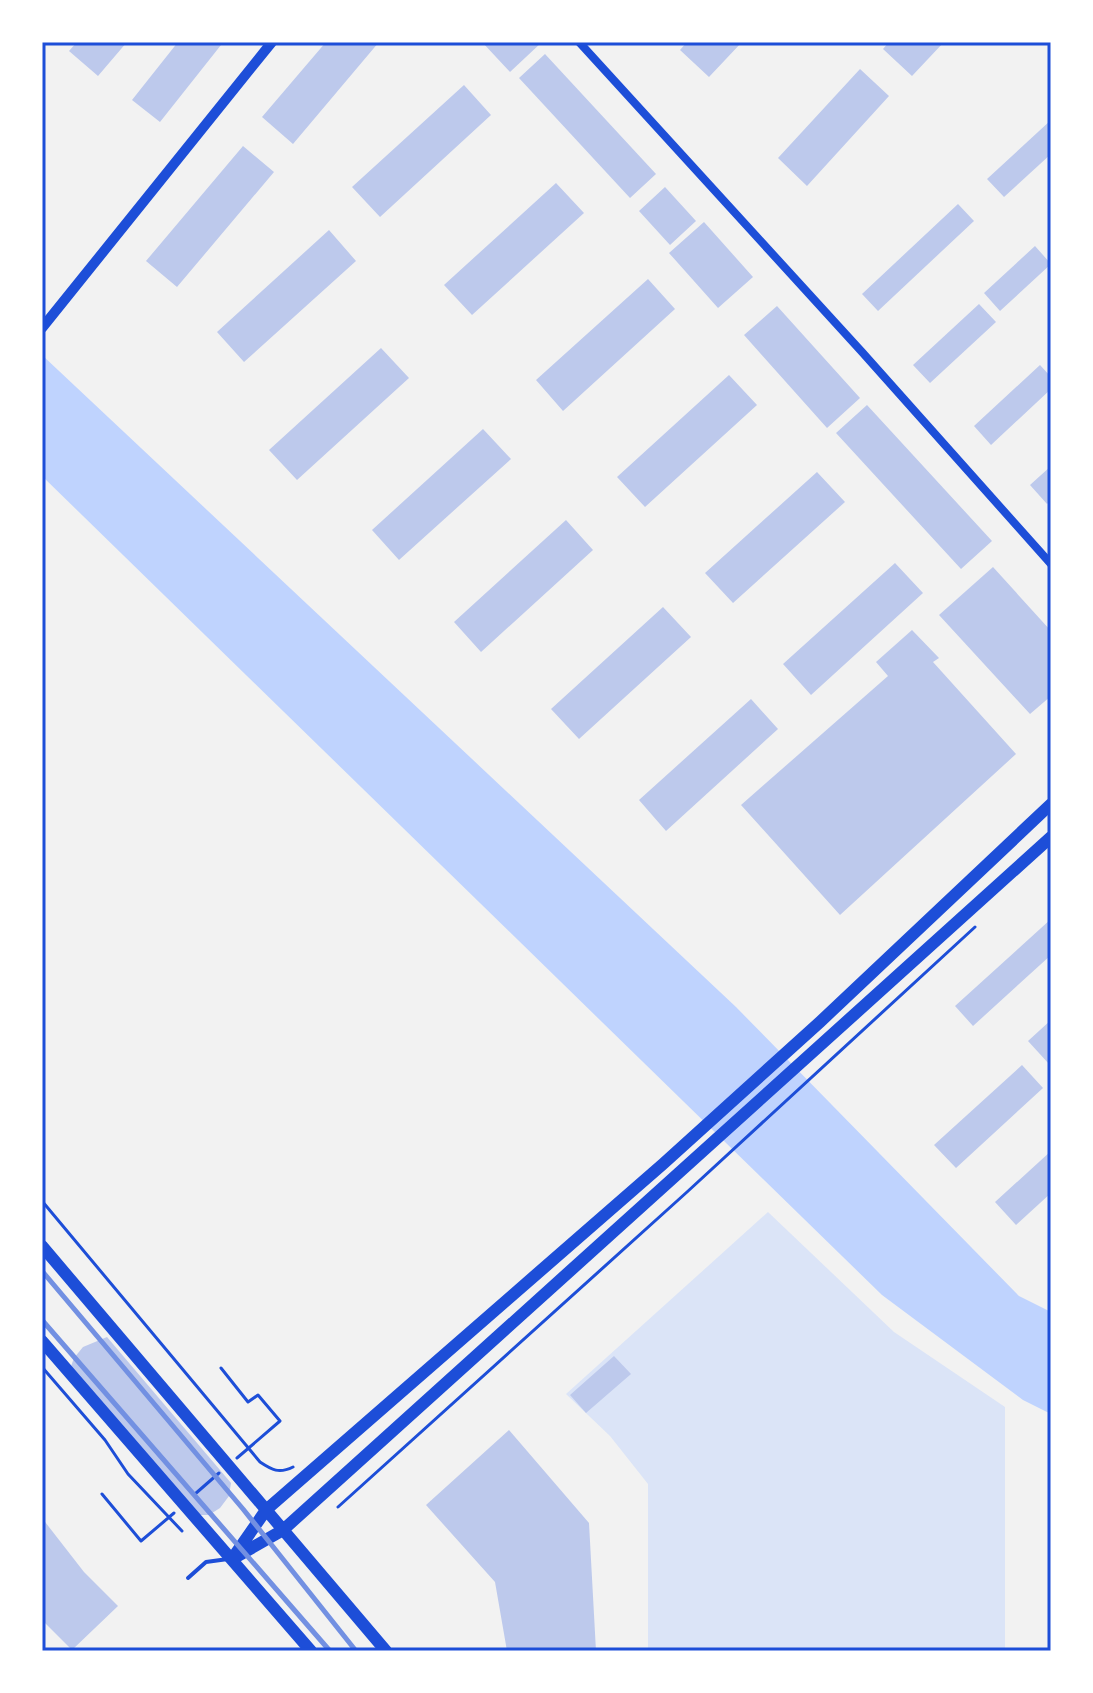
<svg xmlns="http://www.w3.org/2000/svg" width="1093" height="1693" font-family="Barlow,sans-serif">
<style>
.green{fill:#dbe4f7}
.water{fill:#bfd3fe}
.building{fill:#bdc9ec}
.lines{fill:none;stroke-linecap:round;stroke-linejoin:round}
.path{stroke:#1d4ed8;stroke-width:3}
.service{stroke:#1d4ed8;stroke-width:4}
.minor{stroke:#1d4ed8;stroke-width:8}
.tertiary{stroke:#1d4ed8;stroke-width:10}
.secondary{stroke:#1d4ed8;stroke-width:12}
.rail{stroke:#7290e2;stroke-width:5}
.neatline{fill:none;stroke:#1d4ed8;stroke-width:3}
</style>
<rect width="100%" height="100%" fill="#f2f2f2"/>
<path class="green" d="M 768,1212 L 894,1332 L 1005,1407 L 1005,1651 L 648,1651 L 648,1484 L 610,1436 L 566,1394 Z"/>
<path class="water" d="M 42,355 L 736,1007 L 1019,1296 L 1051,1312 L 1051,1414 L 1023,1400 L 882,1295 L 42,476 Z"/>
<path class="building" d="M 77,42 L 127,42 L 98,76 L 69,51 Z
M 178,42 L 217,42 L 221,45 L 160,122 L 132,100 Z
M 326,42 L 379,42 L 293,144 L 262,117 Z
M 482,42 L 542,42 L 510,72 Z
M 687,42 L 742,42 L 709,77 L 680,50 Z
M 889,42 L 944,42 L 912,76 L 883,49 Z
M 545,54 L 656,174 L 630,198 L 519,78 Z
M 860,69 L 889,96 L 807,186 L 778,158 Z
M 464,85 L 491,115 L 380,217 L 352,187 Z
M 1051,120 L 1051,154 L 1004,197 L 987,179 Z
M 243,146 L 274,172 L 177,287 L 146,261 Z
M 556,183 L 584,213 L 472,315 L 444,285 Z
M 665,187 L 696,221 L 670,245 L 639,211 Z
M 958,204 L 974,221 L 878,311 L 862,294 Z
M 704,222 L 753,277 L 718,308 L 669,253 Z
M 329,230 L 356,261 L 244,362 L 217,332 Z
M 1035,246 L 1051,264 L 1000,311 L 984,293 Z
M 648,279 L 675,309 L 563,411 L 536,380 Z
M 979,304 L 996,322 L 930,383 L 913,365 Z
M 777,306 L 860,398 L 827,428 L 744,335 Z
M 381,348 L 409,378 L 297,480 L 269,450 Z
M 1040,365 L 1051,377 L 1051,389 L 991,445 L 974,426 Z
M 729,375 L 757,405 L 645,507 L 617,477 Z
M 867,405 L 992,541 L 961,569 L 836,433 Z
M 483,429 L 511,459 L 399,560 L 372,530 Z
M 1051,466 L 1051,500 L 1047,504 L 1030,485 Z
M 817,472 L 845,502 L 733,603 L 705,573 Z
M 566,520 L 593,550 L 481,652 L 454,622 Z
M 895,563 L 923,593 L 811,695 L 783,664 Z
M 993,567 L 1051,631 L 1051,696 L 1030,714 L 939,615 Z
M 663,607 L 691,637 L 579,739 L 551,709 Z
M 912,630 L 939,658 L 933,662 L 1016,754 L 840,915 L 741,805 L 888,676 L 876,662 Z
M 751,699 L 778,729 L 666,831 L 639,800 Z
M 1051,919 L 1051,955 L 973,1026 L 955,1006 Z
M 1051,1020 L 1051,1062 L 1049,1064 L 1028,1041 Z
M 1022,1065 L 1043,1088 L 956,1168 L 934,1145 Z
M 1051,1151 L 1051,1193 L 1016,1225 L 995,1202 Z
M 107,1337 L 231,1483 L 229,1496 L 220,1508 L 209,1515 L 194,1515 L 70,1369 L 74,1358 L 83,1347 Z
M 614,1356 L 631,1374 L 586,1413 L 570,1395 Z
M 509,1430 L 589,1523 L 596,1651 L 507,1651 L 495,1582 L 426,1505 Z
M 42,1518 L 84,1572 L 118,1606 L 72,1650 L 42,1620 Z"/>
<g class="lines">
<path class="path" d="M 42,1201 L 260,1462 C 272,1470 279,1474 293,1467
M 42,1367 L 105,1440 L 128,1474 L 182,1531
M 221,1368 L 248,1402 L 258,1395 L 280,1421 L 237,1458
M 102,1494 L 141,1541 L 174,1513
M 195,1494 L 219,1473
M 338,1507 L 687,1192 L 975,927"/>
<path class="service" d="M 188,1578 L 206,1562 L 228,1559"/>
<path class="minor" d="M 579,42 L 862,352 L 1051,564"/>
<path class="tertiary" d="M 42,328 L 272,42"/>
<path class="secondary" d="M 42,1246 L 386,1651
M 42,1341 L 311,1651
M 236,1557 L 283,1530 L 1051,837
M 232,1559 L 266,1510 L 663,1164 L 820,1022 L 1051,804"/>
<path class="rail" d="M 42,1271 L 243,1509 L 356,1651
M 42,1320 L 330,1651"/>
</g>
<rect width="1093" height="1693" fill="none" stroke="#ffffff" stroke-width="88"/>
<rect x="44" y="44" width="1005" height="1605" class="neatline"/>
</svg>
